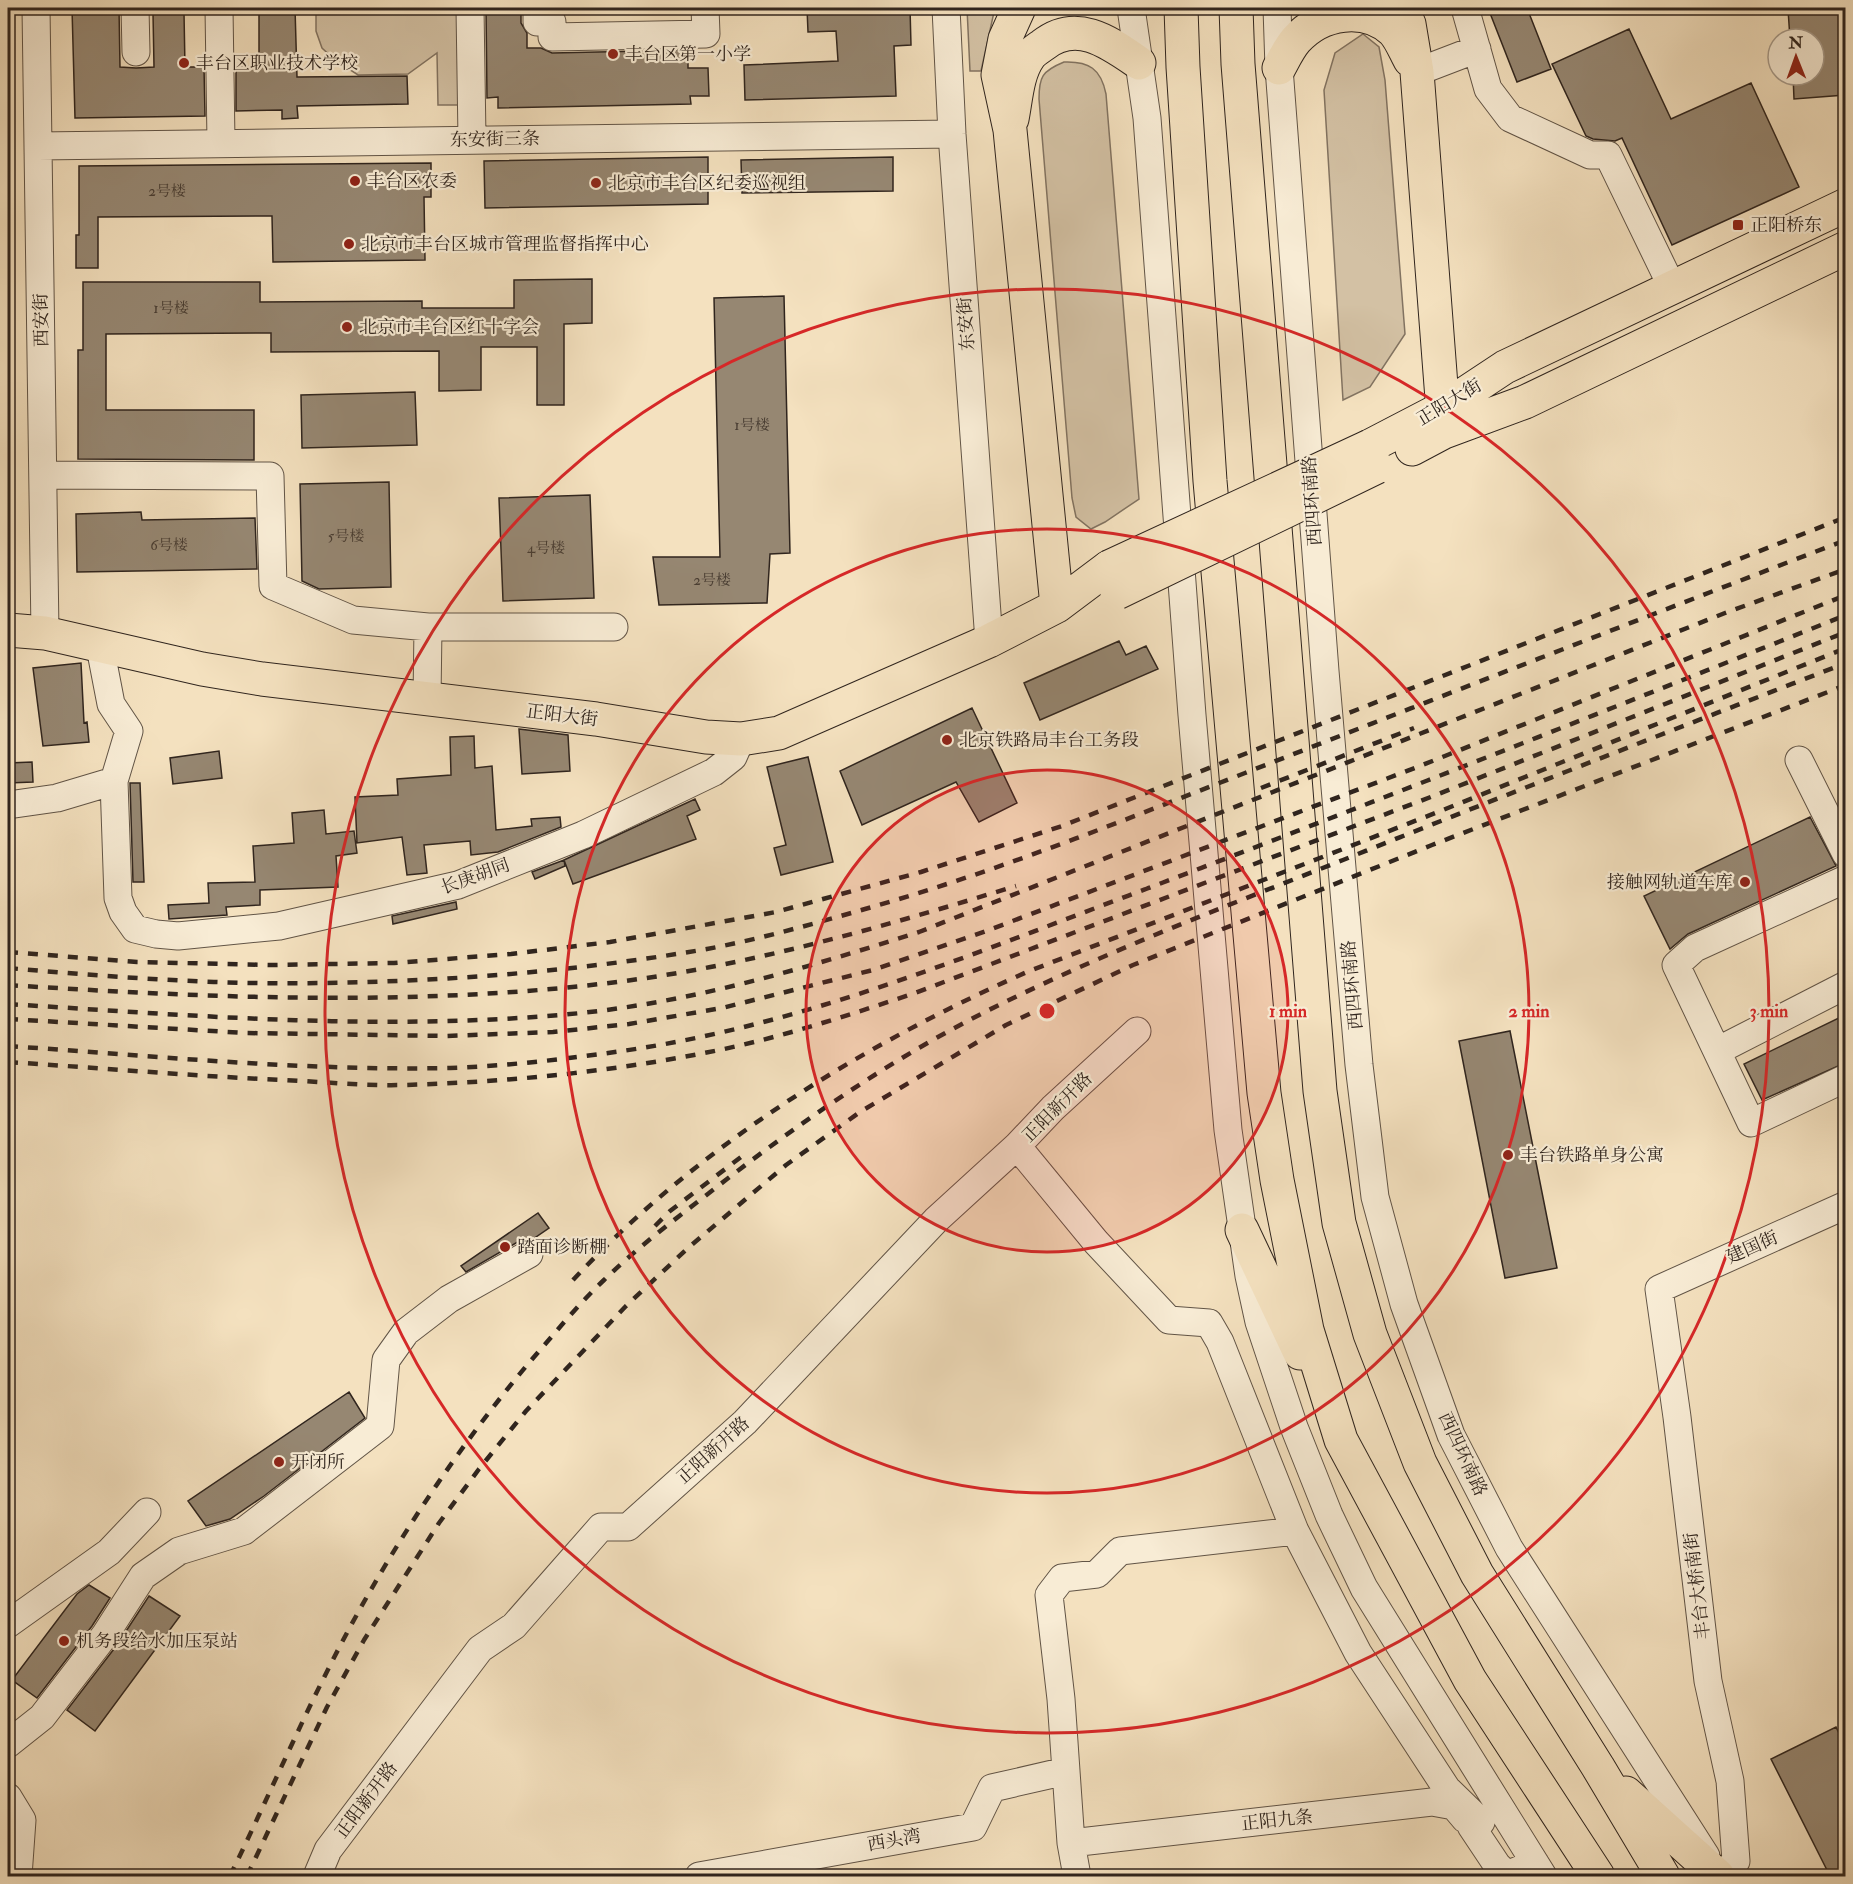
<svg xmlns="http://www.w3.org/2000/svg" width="1853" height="1884" font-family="'IM FELL Double Pica','Noto Serif SC',serif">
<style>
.green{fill:#d3c1a4;stroke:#827361;stroke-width:1.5}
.building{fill:#968772;stroke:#30251e;stroke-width:1.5}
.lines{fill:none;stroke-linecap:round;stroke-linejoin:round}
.minor-casing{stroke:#615446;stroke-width:29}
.major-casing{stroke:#30251e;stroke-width:35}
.highway-casing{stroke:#30251e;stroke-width:35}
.minor{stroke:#f8ecd5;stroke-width:27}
.major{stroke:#f4e1bf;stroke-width:33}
.highway{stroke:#f4e1bf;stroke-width:33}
.rail{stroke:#30251e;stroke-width:4.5;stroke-dasharray:10 10;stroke-linecap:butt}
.major-bridge-casing{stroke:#30251e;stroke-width:35;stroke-linecap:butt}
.major-bridge{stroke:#f4e1bf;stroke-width:33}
.ring{fill:none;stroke:#d62828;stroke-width:3}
.poi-dot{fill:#8f2418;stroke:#f8ecd5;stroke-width:2}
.labels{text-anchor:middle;stroke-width:4.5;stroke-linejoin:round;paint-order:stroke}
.number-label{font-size:15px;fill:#4a3e33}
.poi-label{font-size:18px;fill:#30251e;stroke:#f8ecd5;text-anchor:start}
.street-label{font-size:18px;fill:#30251e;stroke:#f8ecd5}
.centre{fill:#d62828;stroke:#f8ecd5;stroke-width:3}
.ring-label{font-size:18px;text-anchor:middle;font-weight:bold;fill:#d62828;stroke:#f8ecd5;stroke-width:4.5;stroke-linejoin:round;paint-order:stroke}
</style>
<rect width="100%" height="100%" fill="#f4e1bf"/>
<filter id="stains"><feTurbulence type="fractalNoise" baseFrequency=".00333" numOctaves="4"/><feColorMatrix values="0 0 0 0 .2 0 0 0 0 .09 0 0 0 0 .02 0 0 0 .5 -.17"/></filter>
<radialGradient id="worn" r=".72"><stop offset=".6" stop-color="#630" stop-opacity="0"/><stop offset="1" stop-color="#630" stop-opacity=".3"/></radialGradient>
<path class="green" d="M 316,8 L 463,8 L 463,105 L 438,105 L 437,53 L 408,74 L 358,75 L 335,60 L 322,48 L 316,31 Z
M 967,8 L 997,8 L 994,12 L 981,71 L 970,71 Z
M 1363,34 L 1379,47 L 1385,80 L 1405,334 L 1370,387 L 1343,400 L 1324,90 L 1335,53 Z
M 1064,62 C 1089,61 1101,69 1106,94 L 1139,499 L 1105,522 L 1091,529 L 1076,517 L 1072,498 L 1039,99 C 1039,77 1042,71 1064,62 Z"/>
<path class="building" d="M 72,8 L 119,8 L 120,67 L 136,68 L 154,67 L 153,13 L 184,13 L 185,67 L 204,67 L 205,116 L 75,118 Z
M 259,8 L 295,8 L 297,77 L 407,76 L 408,104 L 297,106 L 298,118 L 282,119 L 282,110 L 236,111 L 236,67 L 259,66 Z
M 807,8 L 910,8 L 911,45 L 894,46 L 896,96 L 745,100 L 744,65 L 838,61 L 836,31 L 808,32 Z
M 1488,8 L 1527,8 L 1551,69 L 1517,82 Z
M 1816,8 L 1845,8 L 1845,95 L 1794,99 L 1793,75 L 1814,75 L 1814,39 L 1790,39 L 1788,9 Z
M 486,9 L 521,9 L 521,23 L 527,33 L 527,48 L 541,48 L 552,53 L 688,50 L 688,68 L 708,68 L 709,96 L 690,96 L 691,104 L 498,108 L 498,97 L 487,98 Z
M 1629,29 L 1671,119 L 1751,83 L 1799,187 L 1672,245 L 1622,138 L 1615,141 L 1593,139 L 1586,136 L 1552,64 Z
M 708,157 L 708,204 L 485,208 L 484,161 Z
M 893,157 L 893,191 L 742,193 L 741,160 Z
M 431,163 L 431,197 L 424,197 L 425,260 L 273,262 L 272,216 L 98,217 L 98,268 L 76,268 L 76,235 L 79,235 L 79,166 Z
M 592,279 L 592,323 L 564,324 L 564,405 L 537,405 L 537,347 L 481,347 L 481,390 L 439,391 L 439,351 L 271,352 L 271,333 L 106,334 L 106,410 L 254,410 L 254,460 L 78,459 L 78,350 L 83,350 L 83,282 L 260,282 L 260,302 L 422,301 L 422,308 L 514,308 L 514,280 Z
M 784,296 L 790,553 L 770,554 L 767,603 L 659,605 L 653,557 L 720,557 L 714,298 Z
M 415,392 L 417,445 L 302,448 L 301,395 Z
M 389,482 L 391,587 L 319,589 L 302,581 L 300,484 Z
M 590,495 L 594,598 L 503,601 L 499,498 Z
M 141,512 L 142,520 L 255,518 L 257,569 L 77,572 L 76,514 Z
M 1119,641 L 1126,655 L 1146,646 L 1158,669 L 1040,720 L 1024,683 Z
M 81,663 L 84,723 L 87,722 L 89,742 L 43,746 L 33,668 Z
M 972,708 L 1017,803 L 979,822 L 956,782 L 862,825 L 840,771 Z
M 519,729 L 568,735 L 570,771 L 522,774 Z
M 474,736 L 475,768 L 492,766 L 496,830 L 532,826 L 531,819 L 560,817 L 561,827 L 498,852 L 471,855 L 470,841 L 424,845 L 427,873 L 407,875 L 402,837 L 357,843 L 355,797 L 398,795 L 397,779 L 451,775 L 450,737 Z
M 219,751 L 222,778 L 173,784 L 170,758 Z
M 808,757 L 833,862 L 781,875 L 774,848 L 786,845 L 767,767 Z
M 32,762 L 33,782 L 8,783 L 8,763 Z
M 130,783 L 140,783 L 144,882 L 133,882 Z
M 695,799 L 700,810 L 687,816 L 696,839 L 573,884 L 564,860 Z
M 324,810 L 326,834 L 354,831 L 357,853 L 336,856 L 338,887 L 260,890 L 260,905 L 226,907 L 227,915 L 169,919 L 168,905 L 209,903 L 208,883 L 255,882 L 253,846 L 294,843 L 292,813 Z
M 1810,817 L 1836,866 L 1688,934 L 1670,949 L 1644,896 Z
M 564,860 L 565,866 L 535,879 L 532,872 Z
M 456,902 L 457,909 L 393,924 L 392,916 Z
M 1845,1015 L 1845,1063 L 1762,1100 L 1744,1064 Z
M 1510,1031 L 1557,1268 L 1505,1278 L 1459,1041 Z
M 538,1213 L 549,1228 L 533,1239 L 521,1240 L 466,1272 L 461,1266 Z
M 349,1392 L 365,1418 L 264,1496 L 230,1519 L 206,1526 L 188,1501 Z
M 89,1585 L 110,1598 L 92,1626 L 37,1698 L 12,1680 L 77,1594 Z
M 149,1596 L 180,1616 L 95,1731 L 67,1710 L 117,1645 Z
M 1836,1727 L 1845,1746 L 1845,1876 L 1830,1876 L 1771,1759 Z"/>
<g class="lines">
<g class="minor-casing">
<path id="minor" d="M 36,8 L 45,633
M 135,8 L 136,52
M 219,8 L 221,142
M 470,8 L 472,139
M 537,8 L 537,22 L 552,22 L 552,37 L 706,34 L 705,8
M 946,8 L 952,134 L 989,641
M 1131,8 L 1147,118 L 1192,715 L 1228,1130 L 1249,1276 L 1259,1322 L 1294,1427 L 1329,1515 L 1364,1588 L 1543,1876
M 1277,8 L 1279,68 L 1325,671 L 1359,1065 L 1375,1197 L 1404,1304 L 1451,1435 L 1509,1548 L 1706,1856
M 1465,8 L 1488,89 L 1510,118 L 1590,155 L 1608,155 L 1672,287
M 1417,72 L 1477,49
M 38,146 L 952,134
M 44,475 L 270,476 L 273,586 L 353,620 L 428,627
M 100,647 L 111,704 L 129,731 L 114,781 L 118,898 L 123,912 L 135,929 L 156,934 L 178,936 L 279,926 L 458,885 L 583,835 L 714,772 L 733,757 L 741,739
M 427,699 L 428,627 L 614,627
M 1799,760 L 1846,854
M 8,805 L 57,798 L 114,781
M 1846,879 L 1695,948 L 1676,965 L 1751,1123 L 1846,1078
M 1717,1051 L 1846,985
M 1017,1146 L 1096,1242 L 1169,1320 L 1209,1323 L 1220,1342 L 1295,1531 L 1358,1653 L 1447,1789 L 1481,1822
M 8,1624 L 109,1552 L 147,1512
M 8,1744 L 42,1717 L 105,1635 L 143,1576 L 179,1551 L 244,1531 L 380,1426 L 386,1360 L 406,1332 L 449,1299 L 529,1254
M 8,1797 L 22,1820 L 18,1876
M 1471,1826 L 1497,1865 L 1507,1875 L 1535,1863
M 1071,1843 L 1061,1699 L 1049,1595 L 1062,1578 L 1097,1574 L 1120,1551 L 1295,1531
M 317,1876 L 328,1850 L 480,1649 L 514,1626 L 601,1527 L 628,1527 L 745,1422 L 936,1220 L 1017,1146 L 1053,1108 L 1137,1031
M 699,1876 L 973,1827 L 992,1788 L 1066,1771
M 1077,1876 L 1071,1843 L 1432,1802 L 1454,1806 L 1465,1819
M 1721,1876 L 1736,1861 L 1730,1781 L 1708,1681 L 1677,1417 L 1659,1289 L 1846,1205"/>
</g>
<g class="major-casing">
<path id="major" d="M 1019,8 L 1005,39 L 998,75 L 1010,130 L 1057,606
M 1401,8 L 1409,24 L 1417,72 L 1444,425
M 1279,68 C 1284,59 1289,48 1296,40 C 1321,12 1365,5 1393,31 C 1400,38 1405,51 1410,60
M 1012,119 C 1016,99 1017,74 1029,57 C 1032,52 1039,48 1043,45 C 1077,18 1110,43 1139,63
M 1370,446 L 1443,408 L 1505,367 L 1846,205
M 1412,449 L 1444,432 L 1525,402 L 1846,248
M 8,630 L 45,633 L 202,669 L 262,679 L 596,719 L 706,737 L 741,739 L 779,733 L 989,641 L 1057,606 L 1109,567"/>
</g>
<g class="highway-casing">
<path id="highway" d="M 1181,8 L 1183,67 L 1210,481 L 1264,1093 L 1277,1180 L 1307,1330 L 1341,1440 L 1470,1680 L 1598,1876
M 1236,8 L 1238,64 L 1320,1091 L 1339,1223 L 1370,1334 L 1420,1463 L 1477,1574 L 1598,1767 L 1663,1876
M 1242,1230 L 1300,1353
M 1626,1793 L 1718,1876"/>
</g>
<use href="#minor" class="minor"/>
<use href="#major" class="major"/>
<use href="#highway" class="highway"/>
<path class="rail" d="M 1261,788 L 1414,728
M 8,952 L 137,962 L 272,965 L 394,963 L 511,954 L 610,942 L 776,912 L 921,872 L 1062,826 L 1846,517
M 8,968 C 87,975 167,981 247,983 C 400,985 556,975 707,949 C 760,939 813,924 865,909 C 996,872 1119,822 1245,773 C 1445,695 1645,617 1846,540
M 8,985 C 211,998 414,1007 617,982 C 753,965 885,926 1016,886
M 8,1004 C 198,1016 390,1032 581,1013 C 697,1001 809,967 919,932 L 1725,613 L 1846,569
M 8,1019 L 246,1033 L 447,1036 L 553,1032 L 629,1024 L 722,1008 L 873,970 L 989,930 L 1420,766 L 1846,595
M 8,1046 C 155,1056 302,1071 450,1068 C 507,1066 566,1059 622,1051 C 805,1025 974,953 1146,889 C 1380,800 1613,708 1846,615
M 8,1062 C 100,1068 192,1076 284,1080 C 324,1082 364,1086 404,1085 C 511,1082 619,1071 724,1049 C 789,1035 852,1014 915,993 L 1436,795 L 1846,632
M 655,1226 L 670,1211 L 741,1157
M 573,1280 C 698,1146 860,1046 1027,972 L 1438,812 L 1846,648
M 230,1876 C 270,1794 306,1709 349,1629 C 403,1529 472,1427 547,1342 C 565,1321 584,1299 604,1280 C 642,1243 685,1212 727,1179 C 813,1113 904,1051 1003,1003 C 1113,949 1229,905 1343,860 C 1510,793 1678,728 1846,663
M 247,1876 L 327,1707 L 364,1640 L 439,1523 L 479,1469 L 526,1411 L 626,1306 L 688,1248 L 786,1165 L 860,1112 L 1006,1025 L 1133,965 L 1432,845 L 1846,685"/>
<g class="major-bridge-casing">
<path id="major-bridge" d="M 1109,567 L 1370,446
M 1117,593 L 1377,467"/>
</g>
<use href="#major-bridge" class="major-bridge"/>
</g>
<circle cx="1047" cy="1011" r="241" fill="#d62828" fill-opacity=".12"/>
<g class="ring">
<circle cx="1047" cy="1011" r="241"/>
<circle cx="1047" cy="1011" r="482"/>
<circle cx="1047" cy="1011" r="722"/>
</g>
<g class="poi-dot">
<circle cx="613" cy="54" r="6"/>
<circle cx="184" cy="63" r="6"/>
<circle cx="355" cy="181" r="6"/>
<circle cx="596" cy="183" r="6"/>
<rect x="1732" y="219" width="12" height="12" rx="3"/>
<circle cx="349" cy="244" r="6"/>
<circle cx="347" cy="327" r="6"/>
<circle cx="947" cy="740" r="6"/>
<circle cx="1745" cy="882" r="6"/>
<circle cx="1508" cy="1155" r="6"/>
<circle cx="505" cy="1247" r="6"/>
<circle cx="279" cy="1462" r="6"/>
<circle cx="64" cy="1641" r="6"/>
</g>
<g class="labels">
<g class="number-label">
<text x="167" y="196">2号楼</text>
<text x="171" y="313">1号楼</text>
<text x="752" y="430">1号楼</text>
<text x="346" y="541">5号楼</text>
<text x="169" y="550">6号楼</text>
<text x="546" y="553">4号楼</text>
<text x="712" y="585">2号楼</text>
</g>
<g class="poi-label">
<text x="625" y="60">丰台区第一小学</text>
<text x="196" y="69">丰台区职业技术学校</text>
<text x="367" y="187">丰台区农委</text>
<text x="608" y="189">北京市丰台区纪委巡视组</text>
<text x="1750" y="231">正阳桥东</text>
<text x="361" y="250">北京市丰台区城市管理监督指挥中心</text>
<text x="359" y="333">北京市丰台区红十字会</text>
<text x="959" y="746">北京铁路局丰台工务段</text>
<text x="1733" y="888" text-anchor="end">接触网轨道车库</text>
<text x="1520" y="1161">丰台铁路单身公寓</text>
<text x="517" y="1253">踏面诊断棚</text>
<text x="291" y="1468">开闭所</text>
<text x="76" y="1647">机务段给水加压泵站</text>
</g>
<g class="street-label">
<text transform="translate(495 139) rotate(-1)" y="6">东安街三条</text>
<text transform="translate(41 320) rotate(-91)" y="6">西安街</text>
<text transform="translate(966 324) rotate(-94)" y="6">东安街</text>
<text transform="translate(1449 402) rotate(-31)" y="6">正阳大街</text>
<text transform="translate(1312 501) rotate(-94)" y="6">西四环南路</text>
<text transform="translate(562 715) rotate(7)" y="6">正阳大街</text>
<text transform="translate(475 876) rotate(-20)" y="6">长庚胡同</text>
<text transform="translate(1352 985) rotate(-95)" y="6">西四环南路</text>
<text transform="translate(1057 1107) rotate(-45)" y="6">正阳新开路</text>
<text transform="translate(1752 1247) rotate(-24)" y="6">建国街</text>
<text transform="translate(713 1450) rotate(-42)" y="6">正阳新开路</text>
<text transform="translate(1463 1454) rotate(65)" y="6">西四环南路</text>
<text transform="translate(1697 1586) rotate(-97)" y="6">丰台大桥南街</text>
<text transform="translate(366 1800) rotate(-53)" y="6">正阳新开路</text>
<text transform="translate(1277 1820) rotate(-6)" y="6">正阳九条</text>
<text transform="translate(894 1840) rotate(-10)" y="6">西头湾</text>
</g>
</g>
<circle cx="1047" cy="1011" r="9" class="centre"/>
<g class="ring-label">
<text x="1288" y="1017">1 min</text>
<text x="1529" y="1017">2 min</text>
<text x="1769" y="1017">3 min</text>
</g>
<rect width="1853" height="1884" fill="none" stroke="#f4e1bf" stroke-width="30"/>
<rect x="9" y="9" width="1835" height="1866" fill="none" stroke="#30251e" stroke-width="3"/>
<rect x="15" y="15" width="1823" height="1854" fill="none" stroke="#30251e" stroke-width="1.5"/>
<g transform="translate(1796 57) rotate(359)"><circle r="28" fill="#f8ecd5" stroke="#a89c8c" stroke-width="1.5"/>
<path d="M0-4.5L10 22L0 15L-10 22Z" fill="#8f2418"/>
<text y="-9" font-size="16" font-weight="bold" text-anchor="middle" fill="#30251e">N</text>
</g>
<rect width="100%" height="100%" filter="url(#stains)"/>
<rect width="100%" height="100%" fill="url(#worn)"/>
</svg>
